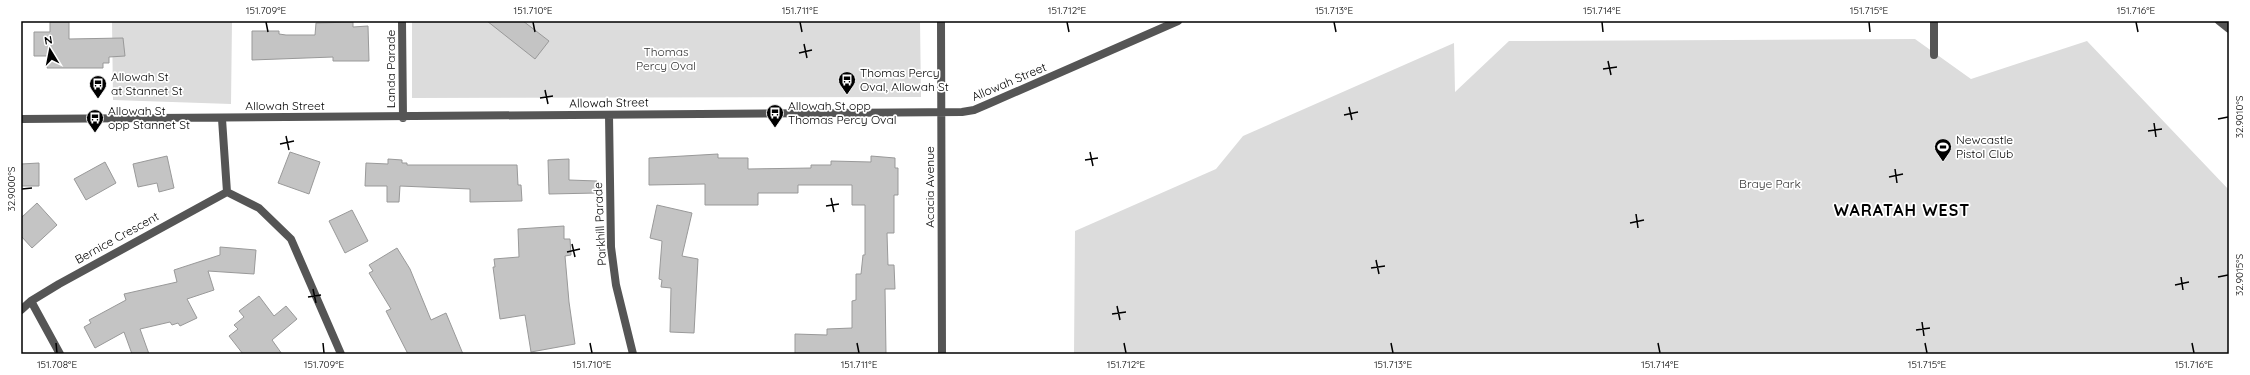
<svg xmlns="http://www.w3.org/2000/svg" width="2250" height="375" font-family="Quicksand,sans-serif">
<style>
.green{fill:#dcdcdc}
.building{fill:#c4c4c4;stroke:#999}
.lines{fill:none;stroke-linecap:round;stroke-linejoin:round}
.street{stroke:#555;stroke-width:8}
.ticks{fill:none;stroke:#000;stroke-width:1.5}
.labels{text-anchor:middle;stroke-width:3.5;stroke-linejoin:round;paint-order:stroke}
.park-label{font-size:12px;fill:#333;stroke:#fff}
.street-label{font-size:12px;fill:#000;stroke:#fff}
.poi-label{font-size:12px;fill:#000;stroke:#fff;text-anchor:start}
.district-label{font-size:16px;font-weight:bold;letter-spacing:1px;fill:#000;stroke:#fff}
.neatline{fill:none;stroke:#000;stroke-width:1.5}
.ticks-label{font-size:10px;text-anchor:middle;fill:#000}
</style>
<rect width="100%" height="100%" fill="#fff"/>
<path class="green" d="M 112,21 L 232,21 L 231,104 L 113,100 Z
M 412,21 L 920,21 L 921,97 L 412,98 Z
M 1915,39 L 1971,79 L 2087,41 L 2229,190 L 2229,354 L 1074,354 L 1075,231 L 1216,169 L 1243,136 L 1454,43 L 1455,92 L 1509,41 Z"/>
<path class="building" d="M 487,21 L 523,21 L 549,41 L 535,59 Z
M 50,22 L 69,22 L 69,39 L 123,38 L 125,56 L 109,57 L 109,63 L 103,63 L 103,68 L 47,68 L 47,56 L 34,56 L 34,32 L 50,32 Z
M 353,22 L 353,27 L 368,26 L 369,61 L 333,61 L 333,57 L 252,60 L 252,31 L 279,31 L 279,34 L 286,35 L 315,35 L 316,23 Z
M 290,152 L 320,162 L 309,194 L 278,183 Z
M 718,154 L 718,158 L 748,158 L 748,169 L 811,168 L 811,165 L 831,165 L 831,161 L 871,162 L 871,156 L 895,158 L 895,168 L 898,168 L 898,195 L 894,195 L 894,233 L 887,233 L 888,265 L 894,265 L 895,289 L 885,289 L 886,354 L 795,354 L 795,334 L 827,335 L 827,329 L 852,328 L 852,301 L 856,300 L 856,274 L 861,274 L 863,255 L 865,255 L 865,205 L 852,205 L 852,185 L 798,185 L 798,193 L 758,193 L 758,205 L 705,205 L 705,184 L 649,185 L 649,158 Z
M 167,156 L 174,188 L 159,192 L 157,183 L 138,187 L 133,164 Z
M 388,159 L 402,160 L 402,163 L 407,163 L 407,165 L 517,165 L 518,185 L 521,185 L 522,201 L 470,202 L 470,189 L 400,186 L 399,202 L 387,202 L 387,186 L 365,186 L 366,163 L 388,164 Z
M 569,159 L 569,180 L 597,181 L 597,193 L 549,194 L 548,160 Z
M 105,162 L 116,183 L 86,200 L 74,179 Z
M 39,163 L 39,186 L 21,186 L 21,164 Z
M 37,203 L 57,225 L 32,248 L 21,236 L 21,218 Z
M 657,205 L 692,213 L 682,256 L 698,259 L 694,333 L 670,332 L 671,288 L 661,287 L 662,280 L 659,279 L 662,241 L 650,238 Z
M 352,210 L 368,241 L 345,253 L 329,221 Z
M 564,226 L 564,239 L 570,239 L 571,255 L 565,256 L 569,302 L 575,344 L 531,352 L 525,315 L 500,319 L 493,267 L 495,267 L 494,259 L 519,257 L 518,229 Z
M 220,247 L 256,250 L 254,274 L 208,271 L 214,290 L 187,299 L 197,318 L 180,326 L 178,323 L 172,325 L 170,322 L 140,329 L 149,354 L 132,354 L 124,332 L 95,348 L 84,327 L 91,323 L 89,320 L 126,300 L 124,294 L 177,282 L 174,270 L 220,255 Z
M 397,248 L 410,269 L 431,320 L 446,313 L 463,354 L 408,354 L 386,311 L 391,309 L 369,273 L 373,271 L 369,265 Z
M 259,296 L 274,316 L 286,306 L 297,319 L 272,340 L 282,354 L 243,354 L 229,336 L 238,329 L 234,325 L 244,317 L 239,311 Z"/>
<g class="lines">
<path class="street" d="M 402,21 L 403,118
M 941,21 L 942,354
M 2219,21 L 2229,29
M 1934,55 L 1934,21
M 609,115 L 611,247 L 616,285 L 633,354
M 21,119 L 962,112 L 974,110 L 988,104 L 1178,21
M 222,119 L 227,192 L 259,208 L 291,239 L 341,354
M 31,301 L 60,354
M 21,310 L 31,301 L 59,284 L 227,192"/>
</g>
<path class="ticks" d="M 266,22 L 268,32M 533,22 L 535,32M 800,22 L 802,32M 1067,22 L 1069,32M 1334,22 L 1336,32M 1602,22 L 1603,32M 1869,22 L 1870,32M 2136,22 L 2138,32M 804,44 L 807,58M 799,53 L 812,50M 1608,61 L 1611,75M 1603,69 L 1617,67M 545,90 L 548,104M 540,98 L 553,96M 1349,107 L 1352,120M 1344,115 L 1358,112M 2218,119 L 2228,117M 2154,123 L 2156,137M 2148,131 L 2162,129M 286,136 L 289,150M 280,144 L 294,141M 1090,152 L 1093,166M 1085,160 L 1098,158M 1895,169 L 1897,183M 1889,177 L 1903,174M 22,189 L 32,188M 831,198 L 834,212M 826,206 L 839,204M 1636,214 L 1638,228M 1630,223 L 1644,220M 572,244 L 575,257M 567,252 L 580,249M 1376,260 L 1379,274M 1371,268 L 1385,266M 2181,277 L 2183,290M 2218,277 L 2228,275M 2175,285 L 2189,282M 313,289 L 316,303M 308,297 L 321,295M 1117,306 L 1120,320M 1112,314 L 1126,312M 1922,322 L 1924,336M 1916,330 L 1930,328M 56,343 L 57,353M 323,343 L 324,353M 590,343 L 592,353M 857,343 L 859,353M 1124,343 L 1126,353M 1391,343 L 1393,353M 1658,343 L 1660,353M 1925,343 L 1927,353M 2192,343 L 2194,353"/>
<defs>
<g id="bus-pin" transform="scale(0.9)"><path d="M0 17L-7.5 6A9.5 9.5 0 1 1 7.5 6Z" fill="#000" stroke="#fff"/><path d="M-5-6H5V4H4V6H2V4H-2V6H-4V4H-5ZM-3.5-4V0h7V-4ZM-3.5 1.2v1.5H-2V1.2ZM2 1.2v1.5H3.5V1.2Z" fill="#fff"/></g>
<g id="stadium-pin" transform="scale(0.9)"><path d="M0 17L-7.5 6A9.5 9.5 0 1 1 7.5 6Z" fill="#000" stroke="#fff"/><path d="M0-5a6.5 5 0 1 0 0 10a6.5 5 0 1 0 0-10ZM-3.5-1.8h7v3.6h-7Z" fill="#fff"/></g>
</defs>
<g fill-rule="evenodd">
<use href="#bus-pin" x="847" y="80"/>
<use href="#bus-pin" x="98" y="84"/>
<use href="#bus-pin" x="775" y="113"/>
<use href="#bus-pin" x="95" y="118"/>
<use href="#stadium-pin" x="1943" y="147"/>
</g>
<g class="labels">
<g class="park-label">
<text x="666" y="56">Thomas<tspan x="666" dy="14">Percy Oval</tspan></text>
<text x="1770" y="188">Braye Park</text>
</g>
<g class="street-label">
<text transform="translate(391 69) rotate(-90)" y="4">Landa Parade</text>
<text transform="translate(1009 82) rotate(-23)" y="4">Allowah Street</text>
<text transform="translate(609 103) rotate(-1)" y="4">Allowah Street</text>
<text x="285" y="110">Allowah Street</text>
<text transform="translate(930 187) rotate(-90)" y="4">Acacia Avenue</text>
<text transform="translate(600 224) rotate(-93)" y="4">Parkhill Parade</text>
<text transform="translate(117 238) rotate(-29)" y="4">Bernice Crescent</text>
</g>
<g class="poi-label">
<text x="860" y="77">Thomas Percy<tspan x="860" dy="14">Oval, Allowah St</tspan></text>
<text x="111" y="81">Allowah St<tspan x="111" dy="14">at Stannet St</tspan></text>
<text x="788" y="110">Allowah St opp<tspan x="788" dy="14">Thomas Percy Oval</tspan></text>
<text x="108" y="115">Allowah St<tspan x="108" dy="14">opp Stannet St</tspan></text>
<text x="1956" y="144">Newcastle<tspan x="1956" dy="14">Pistol Club</tspan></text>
</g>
<g class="district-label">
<text x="1902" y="216">WARATAH WEST</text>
</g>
</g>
<rect width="2250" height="375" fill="none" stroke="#ffffff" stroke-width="44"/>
<g transform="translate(50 50) rotate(350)" stroke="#ffffff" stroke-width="3" paint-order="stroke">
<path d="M0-3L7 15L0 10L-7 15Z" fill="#000000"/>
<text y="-6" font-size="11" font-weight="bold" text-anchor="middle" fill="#000000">N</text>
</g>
<rect x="22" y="22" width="2206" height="331" class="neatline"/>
<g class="ticks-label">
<text x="266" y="14">151.709°E</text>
<text x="533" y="14">151.710°E</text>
<text x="800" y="14">151.711°E</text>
<text x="1067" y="14">151.712°E</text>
<text x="1334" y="14">151.713°E</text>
<text x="1602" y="14">151.714°E</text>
<text x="1869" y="14">151.715°E</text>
<text x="2136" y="14">151.716°E</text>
<text transform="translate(2239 117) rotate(-90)" y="4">32.9010°S</text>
<text transform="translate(11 189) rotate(-90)" y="4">32.9000°S</text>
<text transform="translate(2239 275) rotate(-90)" y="4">32.9015°S</text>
<text x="57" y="368">151.708°E</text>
<text x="324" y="368">151.709°E</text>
<text x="592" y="368">151.710°E</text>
<text x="859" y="368">151.711°E</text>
<text x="1126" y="368">151.712°E</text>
<text x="1393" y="368">151.713°E</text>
<text x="1660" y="368">151.714°E</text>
<text x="1927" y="368">151.715°E</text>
<text x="2194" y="368">151.716°E</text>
</g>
</svg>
